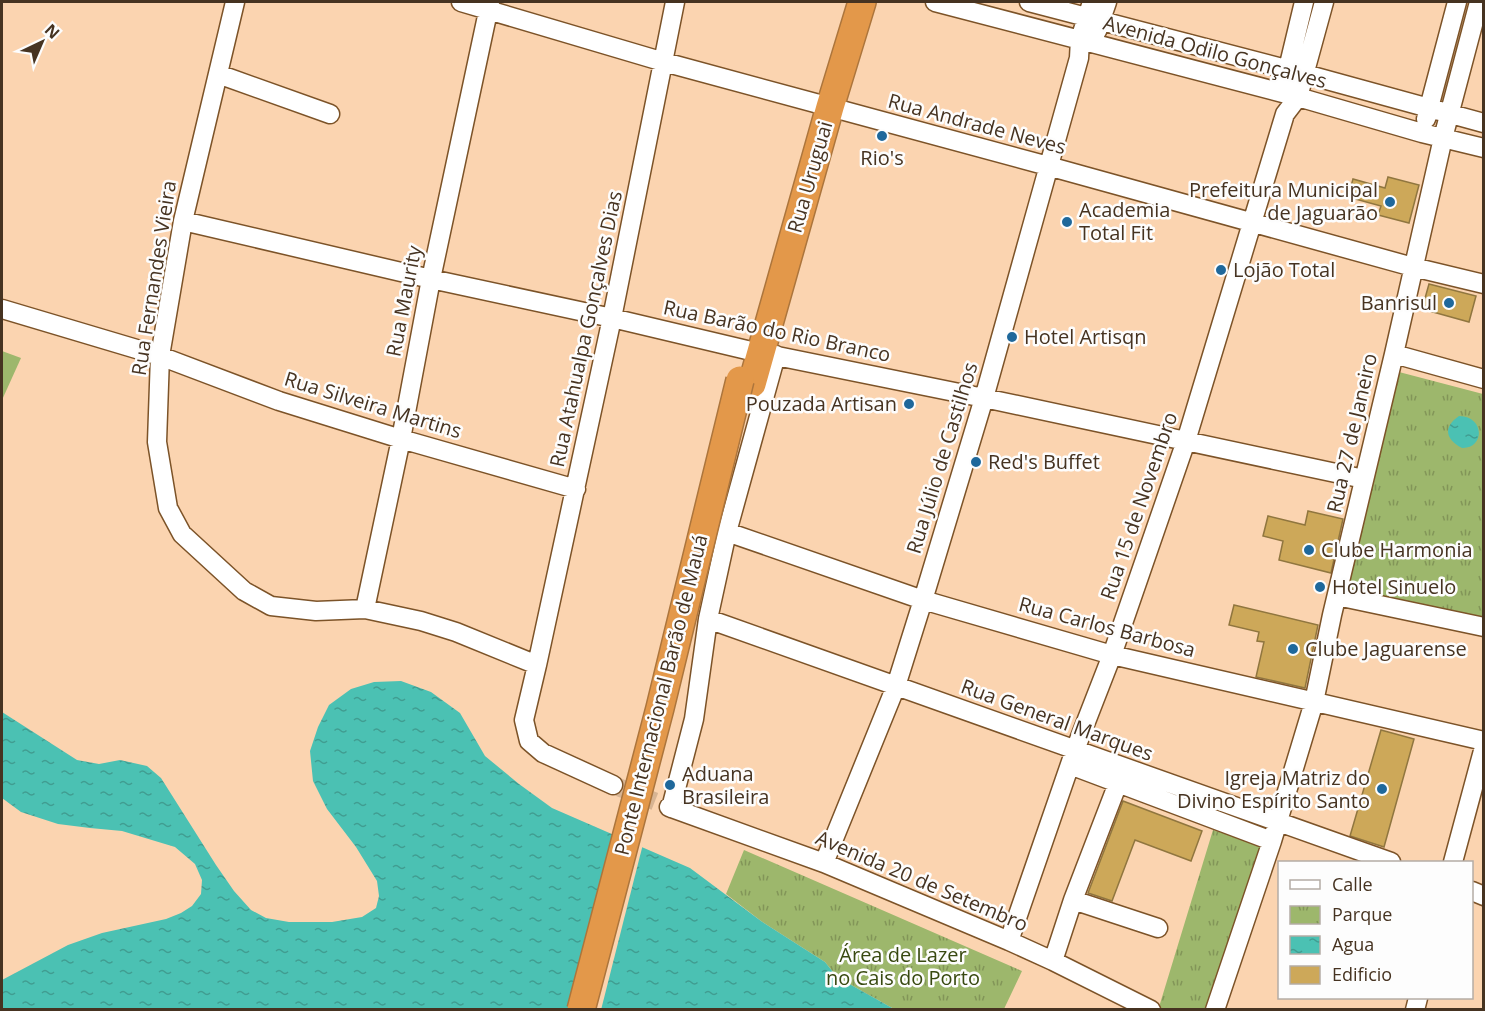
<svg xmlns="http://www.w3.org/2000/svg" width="1485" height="1011" font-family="'Open Sans',sans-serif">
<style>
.park{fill:url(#park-tufts)}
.pitch{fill:#9db76c}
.water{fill:url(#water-ripples)}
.pier{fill:#fbd4b0}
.building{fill:#cda859;stroke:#90763f;stroke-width:1.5}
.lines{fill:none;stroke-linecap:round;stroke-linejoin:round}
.minor-tunnel{stroke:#d7b493;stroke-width:18;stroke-dasharray:18 9;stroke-linecap:butt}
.minor-casing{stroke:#7c5328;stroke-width:21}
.highway-casing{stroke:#ac753c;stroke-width:30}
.minor{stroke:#fff;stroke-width:18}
.highway{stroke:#e3984a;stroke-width:27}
.highway-bridge-casing{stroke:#ac753c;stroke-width:30;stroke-linecap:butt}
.highway-bridge{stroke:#e3984a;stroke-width:27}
.poi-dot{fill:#1f689b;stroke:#fdfdfd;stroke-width:2}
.labels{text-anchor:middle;stroke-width:5;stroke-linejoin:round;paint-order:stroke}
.street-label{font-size:20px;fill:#463321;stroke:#fdfdfd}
.poi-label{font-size:20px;fill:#463321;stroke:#fdfdfd;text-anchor:start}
.park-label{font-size:20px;fill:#384910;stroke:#fdfdfd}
</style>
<defs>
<pattern id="park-tufts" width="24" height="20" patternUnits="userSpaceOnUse" patternTransform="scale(1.5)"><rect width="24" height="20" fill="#9db76c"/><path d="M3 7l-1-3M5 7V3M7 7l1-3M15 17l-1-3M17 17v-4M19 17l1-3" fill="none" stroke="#829558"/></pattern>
<pattern id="water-ripples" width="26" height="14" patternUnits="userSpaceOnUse" patternTransform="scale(1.5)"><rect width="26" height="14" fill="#4bc1b3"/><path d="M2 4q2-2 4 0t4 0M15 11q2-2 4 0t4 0" fill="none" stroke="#409d91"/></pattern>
</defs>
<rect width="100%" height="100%" fill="#fbd4b0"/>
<path class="park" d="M 1399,372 L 1483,394 L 1483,623 L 1346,592 Z
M 1213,830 L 1266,846 L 1213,1009 L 1163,1010 L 1159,1007 Z
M 744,850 L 1022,971 L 1004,1009 L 894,1009 L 837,977 L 825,962 L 761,921 L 726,894 Z"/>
<path class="pitch" d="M 2,351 L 21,358 L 2,400 Z"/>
<path class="water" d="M 1459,416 C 1485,416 1485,449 1462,448 C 1445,439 1443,427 1459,416 Z
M 401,681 L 431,692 L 460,713 L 485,756 L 519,784 L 552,808 L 690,868 L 761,921 L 825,962 L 837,977 L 894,1009 L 2,1009 L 2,980 L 68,945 L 102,933 L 166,919 L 181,913 L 192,906 L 201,894 L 202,880 L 195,864 L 175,847 L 122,831 L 90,828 L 58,824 L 21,812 L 2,798 L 2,712 L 77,760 L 99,764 L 120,760 L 147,766 L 161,778 L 216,865 L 234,891 L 251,910 L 266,918 L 289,922 L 332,922 L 362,917 L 376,908 L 379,896 L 377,881 L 356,847 L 327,809 L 313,781 L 310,751 L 318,727 L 329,705 L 351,689 L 374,682 Z"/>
<path class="pier" d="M 618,834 L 643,844 L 601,1010 L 574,1009 Z"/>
<path class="building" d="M 1388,177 L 1419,185 L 1409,223 L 1378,215 L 1381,206 L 1348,197 L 1353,179 L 1385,188 Z
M 1429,284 L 1476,296 L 1469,322 L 1422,309 Z
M 1308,511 L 1343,519 L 1331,573 L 1279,560 L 1283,541 L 1263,536 L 1268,516 L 1305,525 Z
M 1234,605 L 1318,625 L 1305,688 L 1256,677 L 1264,642 L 1257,641 L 1259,632 L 1229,625 Z
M 1381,730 L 1414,739 L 1384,847 L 1350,836 Z
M 1123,801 L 1202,831 L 1191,861 L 1135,840 L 1112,901 L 1088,893 Z"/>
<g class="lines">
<path class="minor-tunnel" d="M 613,785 L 669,807"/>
<g class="minor-casing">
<path id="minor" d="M 235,2 L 183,221 L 160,356 L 157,442 L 168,508 L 182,534 L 244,591 L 271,606 L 316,611 L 365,609 L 421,621 L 456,632 L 537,665 L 524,720 L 529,741 L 543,753 L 613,785
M 461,2 L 664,62 L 830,107 L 1048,166 L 1413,267 L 1484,284
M 935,2 L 1298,97 L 1422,133 L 1484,148
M 1029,2 L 1305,74 L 1484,123
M 1097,31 L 1107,2
M 218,74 L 330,114
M 1285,81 L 1304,2
M 1426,119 L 1457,2
M 183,221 L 431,279 L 612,318 L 747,350 L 984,398 L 1364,479
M 2,309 L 160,356 L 279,401 L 401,439 L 576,489
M 1394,354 L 1484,379
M 727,532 L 923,600 L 1112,655 L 1484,741
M 1337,596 L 1484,627
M 365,609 L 401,439 L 431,279 L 490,2
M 708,619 L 1391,862
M 537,665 L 612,318 L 675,2
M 1070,765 L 1272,841
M 669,807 L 824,863 L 1009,941 L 1053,961 L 1151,1010
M 671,808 L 694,719 L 708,619 L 727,532 L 776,355
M 1453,862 L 1484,747
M 824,863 L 896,686 L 923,600 L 984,398 L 1079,58 L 1080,39 L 1092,2
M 1472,891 L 1484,896
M 1073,900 L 1158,928
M 1009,941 L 1075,750 L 1112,655 L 1186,441 L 1285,114 L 1298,97 L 1324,2
M 1053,961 L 1073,900 L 1118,783
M 1215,1010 L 1272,841 L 1314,702 L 1332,615 L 1394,354 L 1443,138 L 1479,2
M 1415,1010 L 1418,998"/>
</g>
<g class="highway-casing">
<path id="highway" d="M 752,384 L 830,107 L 862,2"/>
</g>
<use href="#minor" class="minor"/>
<use href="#highway" class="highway"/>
<g class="highway-bridge-casing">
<path id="highway-bridge" d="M 581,1010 L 660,708 L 740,380"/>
</g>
<use href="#highway-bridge" class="highway-bridge"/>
</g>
<g class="poi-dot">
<circle cx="882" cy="136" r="6"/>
<circle cx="1390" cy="202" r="6"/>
<circle cx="1067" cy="222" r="6"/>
<circle cx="1221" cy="270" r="6"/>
<circle cx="1449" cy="303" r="6"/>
<circle cx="1012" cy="337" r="6"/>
<circle cx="909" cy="404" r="6"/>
<circle cx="976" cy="462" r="6"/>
<circle cx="1309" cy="550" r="6"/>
<circle cx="1320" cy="587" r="6"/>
<circle cx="1293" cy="649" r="6"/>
<circle cx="670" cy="785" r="6"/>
<circle cx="1382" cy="789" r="6"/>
</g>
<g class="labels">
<g class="street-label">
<text transform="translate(1215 52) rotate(15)" y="7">Avenida Odilo Gonçalves</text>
<text transform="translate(977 124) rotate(15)" y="7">Rua Andrade Neves</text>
<text transform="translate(810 177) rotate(-74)" y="7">Rua Uruguai</text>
<text transform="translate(154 278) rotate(-81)" y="7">Rua Fernandes Vieira</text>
<text transform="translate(404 301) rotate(-79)" y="7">Rua Maurity</text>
<text transform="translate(586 329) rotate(-78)" y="7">Rua Atahualpa Gonçalves Dias</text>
<text transform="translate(777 331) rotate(12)" y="7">Rua Barão do Rio Branco</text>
<text transform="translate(373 405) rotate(17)" y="7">Rua Silveira Martins</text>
<text transform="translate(1352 433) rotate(-77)" y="7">Rua 27 de Janeiro</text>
<text transform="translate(942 458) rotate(-73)" y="7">Rua Júlio de Castilhos</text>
<text transform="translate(1139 506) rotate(-71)" y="7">Rua 15 de Novembro</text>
<text transform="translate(1107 627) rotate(15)" y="7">Rua Carlos Barbosa</text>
<text transform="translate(661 695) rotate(-76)" y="7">Ponte Internacional Barão de Mauá</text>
<text transform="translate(1057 720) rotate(20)" y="7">Rua General Marques</text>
<text transform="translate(922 881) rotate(23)" y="7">Avenida 20 de Setembro</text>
</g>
<g class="poi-label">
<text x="882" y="165" text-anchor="middle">Rio's</text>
<text x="1378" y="197" text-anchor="end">Prefeitura Municipal<tspan x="1378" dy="23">de Jaguarão</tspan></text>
<text x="1079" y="217">Academia<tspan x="1079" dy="23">Total Fit</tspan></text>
<text x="1233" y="277">Lojão Total</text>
<text x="1437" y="310" text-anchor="end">Banrisul</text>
<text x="1024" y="344">Hotel Artisqn</text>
<text x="897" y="411" text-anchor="end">Pouzada Artisan</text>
<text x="988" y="469">Red's Buffet</text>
<text x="1321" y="557">Clube Harmonia</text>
<text x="1332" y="594">Hotel Sinuelo</text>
<text x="1305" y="656">Clube Jaguarense</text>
<text x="682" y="781">Aduana<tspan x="682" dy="23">Brasileira</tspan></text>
<text x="1370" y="785" text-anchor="end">Igreja Matriz do<tspan x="1370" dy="23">Divino Espírito Santo</tspan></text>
</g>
<g class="park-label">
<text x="903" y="962">Área de Lazer<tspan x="903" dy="23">no Cais do Porto</tspan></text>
</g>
</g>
<rect width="1485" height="1011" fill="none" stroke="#463321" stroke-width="6"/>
<rect x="1278" y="861" width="195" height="138" fill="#fdfdfd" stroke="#b4aca5" stroke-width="1.5"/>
<rect x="1290" y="880" width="30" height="9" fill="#ffffff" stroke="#b4aca5" stroke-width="1.5"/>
<text x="1332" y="891" font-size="18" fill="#463321">Calle</text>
<rect x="1290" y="906" width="30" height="18" fill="url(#park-tufts)" stroke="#b4aca5" stroke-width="1.5"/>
<text x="1332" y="921" font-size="18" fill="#463321">Parque</text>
<rect x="1290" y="936" width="30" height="18" fill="url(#water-ripples)" stroke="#b4aca5" stroke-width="1.5"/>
<text x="1332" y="951" font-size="18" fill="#463321">Agua</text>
<rect x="1290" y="966" width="30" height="18" fill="#cda859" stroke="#b4aca5" stroke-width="1.5"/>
<text x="1332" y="981" font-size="18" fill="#463321">Edificio</text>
<g transform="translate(42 42) rotate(44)" stroke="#fdfdfd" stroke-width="4.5" paint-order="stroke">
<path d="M0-4.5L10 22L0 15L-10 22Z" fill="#463321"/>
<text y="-9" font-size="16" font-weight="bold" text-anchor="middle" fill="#463321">N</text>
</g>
</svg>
